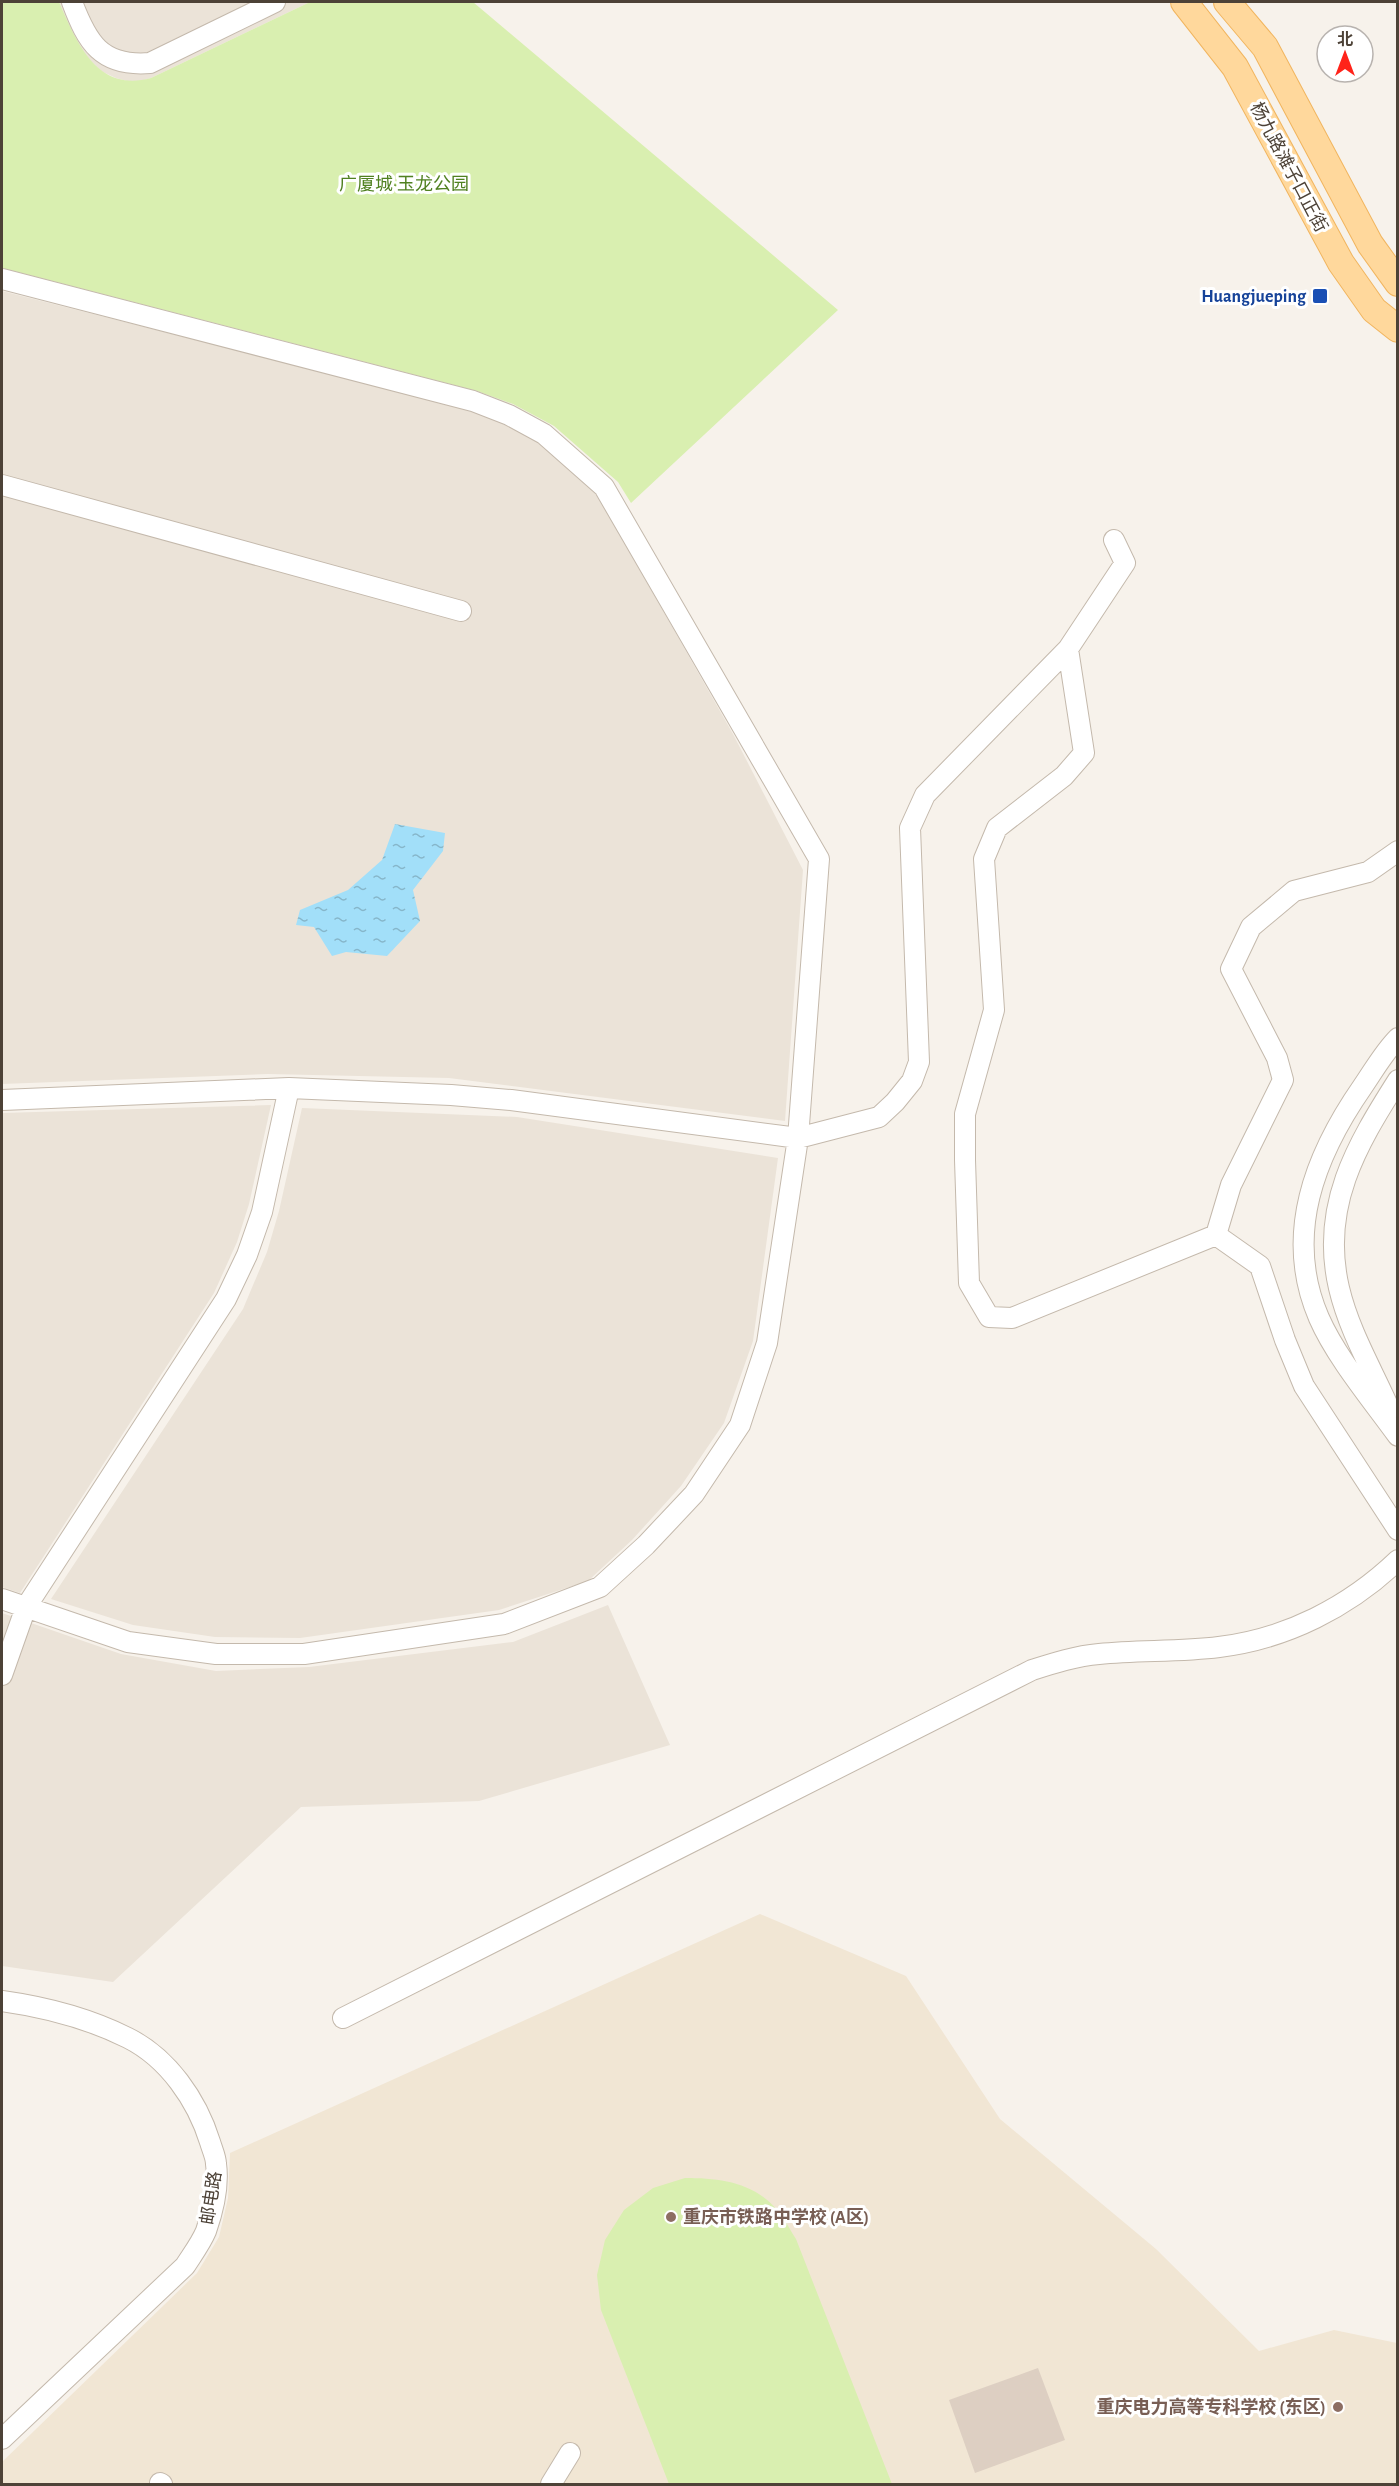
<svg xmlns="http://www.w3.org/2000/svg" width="1399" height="2486" font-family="'Alegreya Sans','Noto Sans SC',sans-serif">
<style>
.residential{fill:#ebe3d8}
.education{fill:#f1e6d4}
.park{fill:#d9efb0}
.water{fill:url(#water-ripples)}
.building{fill:#ddcfc2}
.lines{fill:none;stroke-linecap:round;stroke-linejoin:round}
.minor-casing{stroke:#c4b9ac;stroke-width:22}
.major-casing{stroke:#f1b55f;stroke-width:28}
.minor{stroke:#fff;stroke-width:20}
.major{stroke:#ffd89c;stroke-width:26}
.transit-dot{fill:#1a4fb4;stroke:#fff;stroke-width:2}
.education-dot{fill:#8d6e63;stroke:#fff;stroke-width:2}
.labels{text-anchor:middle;stroke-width:6;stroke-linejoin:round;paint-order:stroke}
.street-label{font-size:18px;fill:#4d4237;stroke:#fff}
.park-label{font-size:18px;fill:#508121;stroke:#fff}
.transit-label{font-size:18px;font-weight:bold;fill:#164399;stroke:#fff;text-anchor:end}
.education-label{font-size:18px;font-weight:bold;fill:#785e54;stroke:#fff;text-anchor:start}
</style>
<defs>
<pattern id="water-ripples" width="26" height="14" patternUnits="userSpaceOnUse" patternTransform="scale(1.5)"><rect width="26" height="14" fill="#a2dff9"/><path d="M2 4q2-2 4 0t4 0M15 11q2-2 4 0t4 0" fill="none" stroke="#86b6ca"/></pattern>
</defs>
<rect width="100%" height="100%" fill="#f7f2eb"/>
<path class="residential" d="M 59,2 L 310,2 L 151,78 L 134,83 L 116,78 L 101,71 L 87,57 L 76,42 Z
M 2,291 L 473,410 L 537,440 L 595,491 L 733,734 L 803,870 L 785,1121 L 449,1078 L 268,1074 L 2,1084 Z
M 271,1105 L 249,1204 L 237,1242 L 214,1293 L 20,1593 L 2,1587 L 2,1113 Z
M 302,1108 L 517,1117 L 778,1158 L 753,1341 L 724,1423 L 681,1486 L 632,1540 L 588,1581 L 499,1610 L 300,1638 L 215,1637 L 133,1625 L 51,1599 L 243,1309 L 267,1252 L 279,1211 Z
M 608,1605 L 670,1745 L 479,1801 L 301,1807 L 113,1982 L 2,1966 L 2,1613 L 121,1654 L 216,1671 L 309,1667 L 513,1642 Z"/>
<path class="education" d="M 760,1914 L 906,1976 L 1000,2119 L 1156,2249 L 1259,2351 L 1334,2330 L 1397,2343 L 1397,2484 L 2,2484 L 2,2462 L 197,2273 L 219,2237 L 228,2198 L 230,2153 Z"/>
<path class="park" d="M 2,2 L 59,2 C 77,42 96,93 151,78 L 310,2 L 473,2 L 838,310 L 631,503 L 618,482 L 554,426 L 513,404 L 477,391 L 2,268 Z
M 685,2178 C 720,2178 754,2182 778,2211 C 785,2219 790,2230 796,2239 L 892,2484 L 669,2484 L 601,2310 L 597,2275 L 605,2240 L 624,2210 L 653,2188 Z"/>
<path class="water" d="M 395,824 L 445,833 L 443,851 L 413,890 L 420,921 L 387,956 L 346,952 L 332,956 L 314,927 L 296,925 L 300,910 L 348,890 L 382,860 Z"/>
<path class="building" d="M 1038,2368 L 1065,2440 L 975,2473 L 949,2400 Z"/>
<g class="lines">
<g class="minor-casing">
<path id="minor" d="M 72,2 C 87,42 101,67 150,63 L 275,2
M 2,279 L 473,401 L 509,415 L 544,434 L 604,487 L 819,859 L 798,1138 L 767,1343 L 740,1425 L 694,1494 L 646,1545 L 600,1587 L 504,1624 L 304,1654 L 216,1654 L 128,1642 L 2,1599
M 2,485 L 461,611
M 1068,649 L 1084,753 L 1064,776 L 997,828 L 984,859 L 994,1010 L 965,1114 L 965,1160 L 969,1283 L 989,1317 L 1012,1318 L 1216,1235
M 1398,1038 C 1384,1052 1374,1070 1363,1086 C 1315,1155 1283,1235 1319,1318 C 1336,1357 1372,1400 1398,1436
M 2,1100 L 289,1088 L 451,1095 L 511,1100 L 798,1138 L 879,1117 L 895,1102 L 912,1081 L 919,1062 L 910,828 L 925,795 L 1068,649 L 1125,563 L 1114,540
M 1216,1235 L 1231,1185 L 1283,1080 L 1277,1058 L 1231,969 L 1251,927 L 1294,891 L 1368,872 L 1398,851
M 1216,1235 L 1260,1266 L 1285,1340 L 1304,1386 L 1398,1530
M 1390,1410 C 1373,1371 1349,1331 1339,1288 C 1320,1207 1356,1146 1398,1080
M 2,1675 L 26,1607 L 226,1299 L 247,1255 L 262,1212 L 289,1088
M 2,2001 C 45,2007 88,2018 128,2038 C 168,2058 197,2100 210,2142 C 212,2149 216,2157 216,2164 C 219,2185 213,2211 206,2231 C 201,2243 192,2255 185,2266 L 2,2439
M 343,2018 L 1032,1670 C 1054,1663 1076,1656 1099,1654 C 1139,1650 1179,1652 1219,1647 C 1286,1639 1349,1607 1398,1560
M 160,2483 L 162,2484
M 551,2484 L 570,2453"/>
</g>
<g class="major-casing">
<path id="major" d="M 1184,2 L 1235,67 L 1341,263 L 1374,310 L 1398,329
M 1227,2 L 1265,47 L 1370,244 L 1398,283"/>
</g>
<use href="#minor" class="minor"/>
<use href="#major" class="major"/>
</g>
<rect class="transit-dot" x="1312" y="288" width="16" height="16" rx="3"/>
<g class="education-dot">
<circle cx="671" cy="2217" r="6"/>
<circle cx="1338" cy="2407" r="6"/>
</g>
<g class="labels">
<g class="street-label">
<text transform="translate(1289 167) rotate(62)" y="6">杨九路滩子口正街</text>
<text transform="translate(211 2198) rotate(-81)" y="6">邮电路</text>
</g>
<g class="park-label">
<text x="404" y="190">广厦城·玉龙公园</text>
</g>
<g class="transit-label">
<text x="1306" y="302">Huangjueping</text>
</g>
<g class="education-label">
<text x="683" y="2223">重庆市铁路中学校 (A区)</text>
<text x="1326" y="2413" text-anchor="end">重庆电力高等专科学校 (东区)</text>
</g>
</g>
<rect width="1399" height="2486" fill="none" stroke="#4d4237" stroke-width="6"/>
<g transform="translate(1345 54)"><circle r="28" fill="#ffffff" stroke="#b8b3af" stroke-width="1.5"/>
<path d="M0-4.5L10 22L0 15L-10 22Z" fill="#ff231a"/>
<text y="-9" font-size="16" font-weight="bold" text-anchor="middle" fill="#4d4237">北</text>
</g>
</svg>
